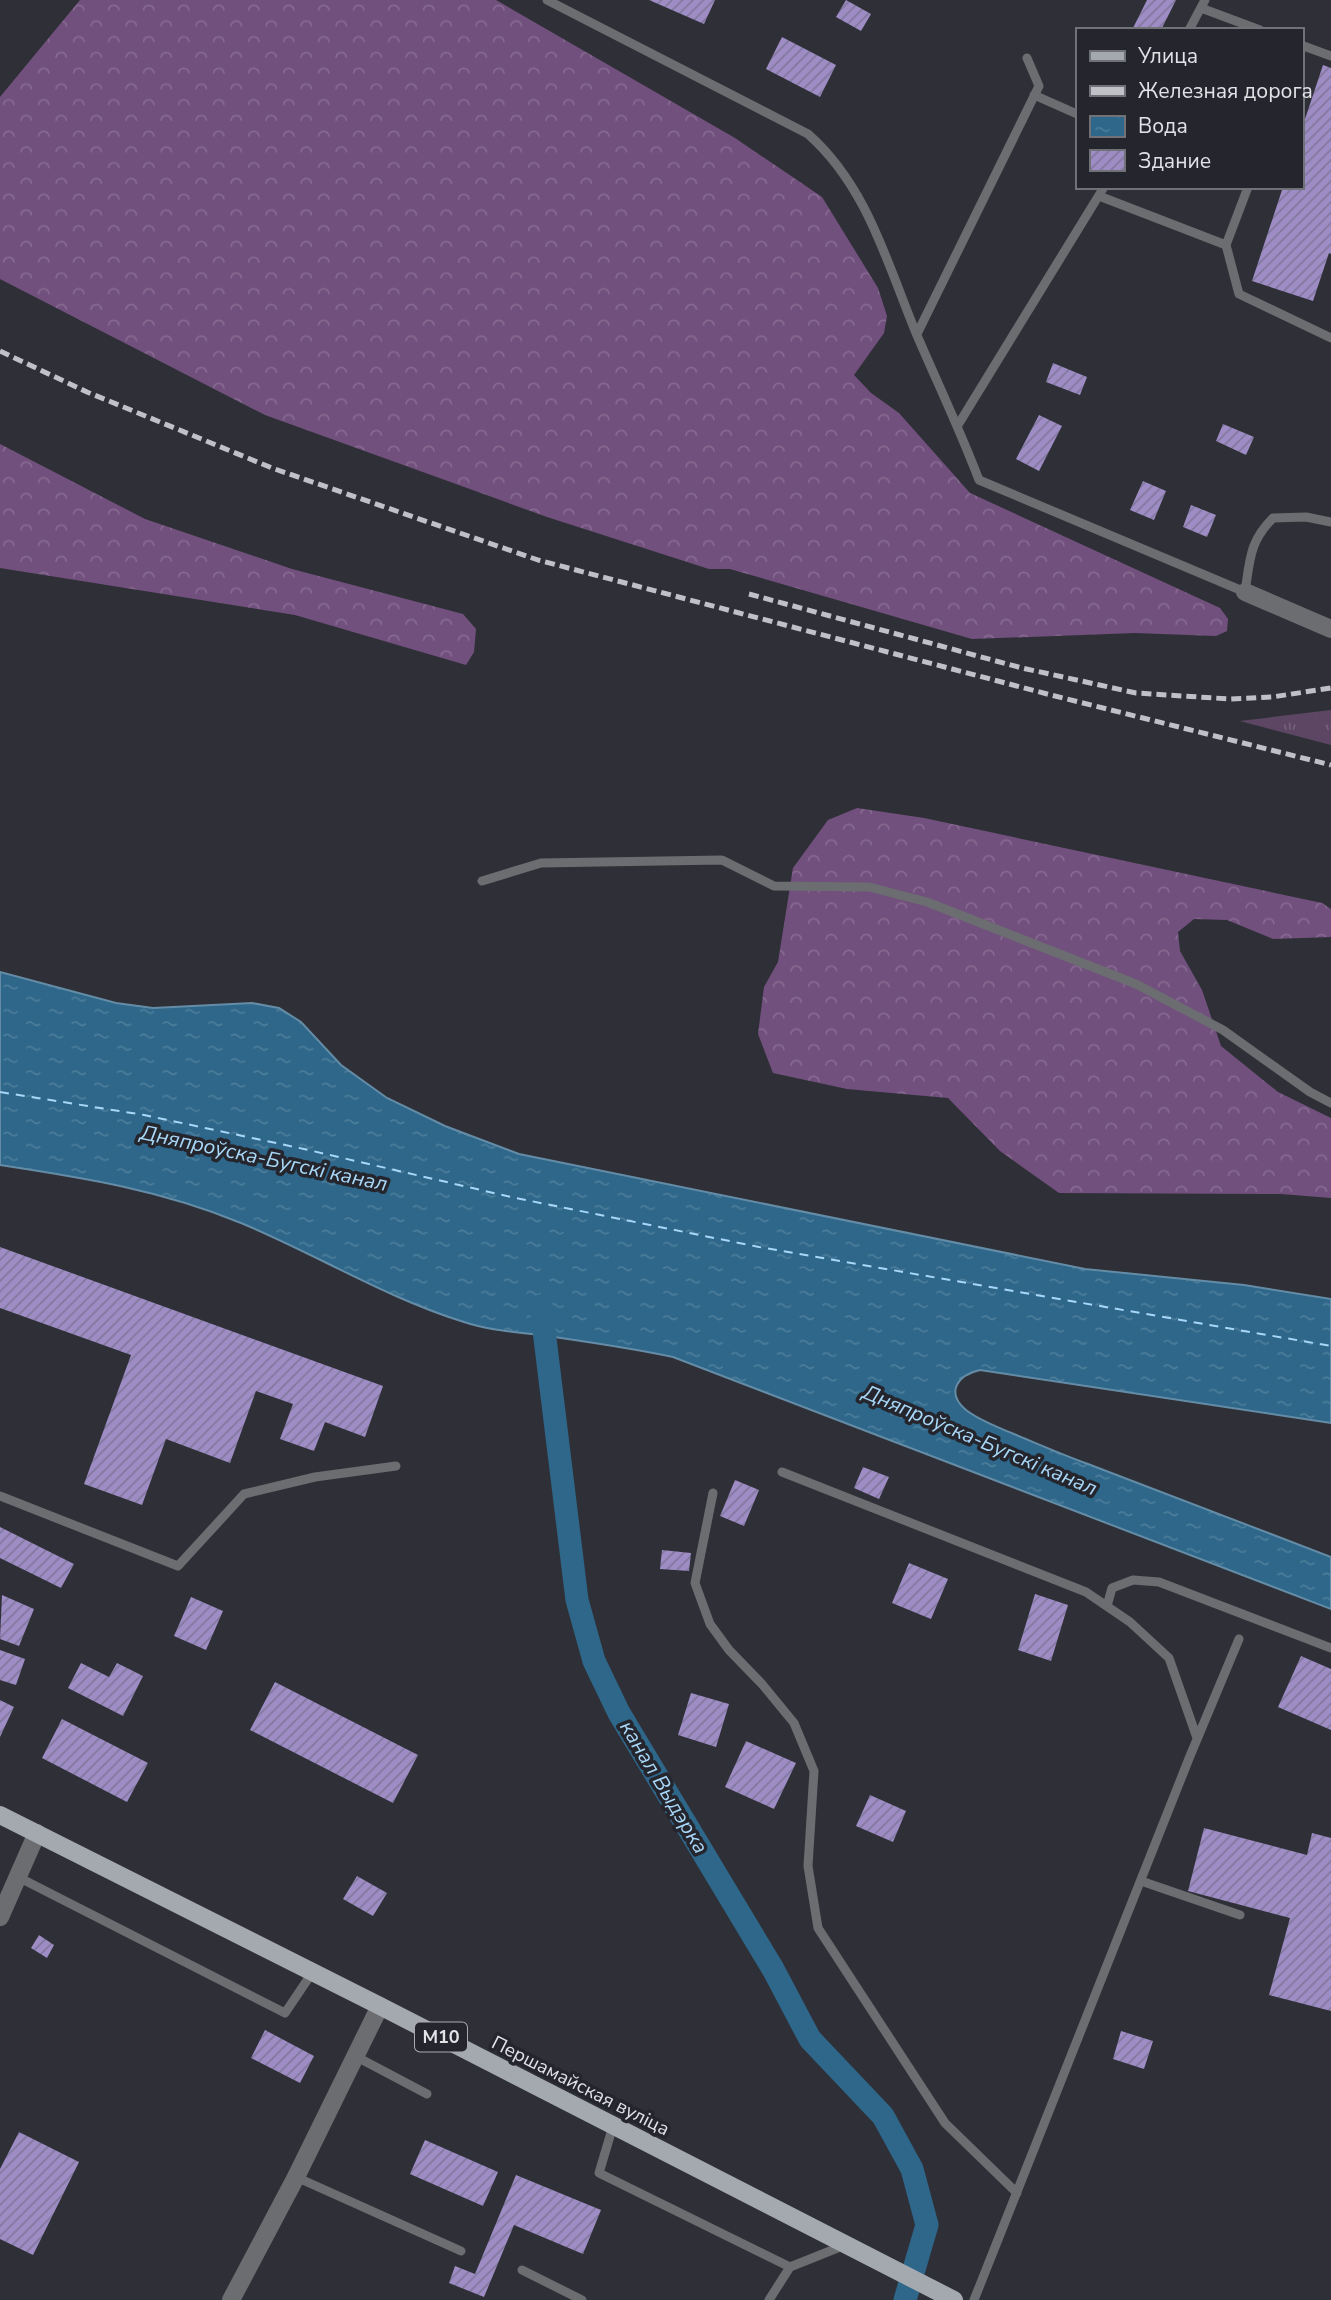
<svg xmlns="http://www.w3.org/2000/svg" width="1331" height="2300" font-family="'Nunito Sans',sans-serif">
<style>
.grass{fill:url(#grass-tufts)}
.forest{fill:url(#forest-crowns)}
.water{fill:url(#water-ripples);stroke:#648ca6;stroke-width:2}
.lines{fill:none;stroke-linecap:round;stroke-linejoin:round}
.canal{stroke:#2e678a;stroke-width:23}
.ferry{stroke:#a8d7f8;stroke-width:2;stroke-dasharray:9 7;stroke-linecap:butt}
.building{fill:url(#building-hatch)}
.lane{stroke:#6b6d70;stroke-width:9}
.street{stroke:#6b6d70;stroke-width:18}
.primary{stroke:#a4a9af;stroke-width:18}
.rail{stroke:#c0c1c6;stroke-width:5;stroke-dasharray:10 5;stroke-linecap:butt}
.labels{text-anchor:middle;stroke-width:7;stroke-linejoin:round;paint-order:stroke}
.shield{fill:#25262d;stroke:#a9aaaf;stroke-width:2}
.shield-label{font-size:18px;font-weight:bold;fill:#e2e3e7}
.street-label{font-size:19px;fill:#e2e3e7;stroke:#25262d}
.water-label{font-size:21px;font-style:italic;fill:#a8d7f8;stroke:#25262d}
</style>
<defs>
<pattern id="grass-tufts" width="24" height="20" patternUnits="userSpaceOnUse" patternTransform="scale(1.75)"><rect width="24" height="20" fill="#5c4663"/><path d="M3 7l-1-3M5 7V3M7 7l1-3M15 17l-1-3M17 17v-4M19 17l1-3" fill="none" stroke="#736179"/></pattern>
<pattern id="forest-crowns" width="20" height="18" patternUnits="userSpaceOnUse" patternTransform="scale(1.75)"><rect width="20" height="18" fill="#72507e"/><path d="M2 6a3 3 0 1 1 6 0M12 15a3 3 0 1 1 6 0" fill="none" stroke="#866990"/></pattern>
<pattern id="water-ripples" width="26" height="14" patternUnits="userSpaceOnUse" patternTransform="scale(1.75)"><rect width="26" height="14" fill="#2e678a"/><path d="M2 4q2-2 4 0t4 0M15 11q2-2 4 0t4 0" fill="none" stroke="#4c7d9a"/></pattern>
<pattern id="building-hatch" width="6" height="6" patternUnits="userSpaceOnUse" patternTransform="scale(1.75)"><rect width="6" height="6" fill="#9d8dc4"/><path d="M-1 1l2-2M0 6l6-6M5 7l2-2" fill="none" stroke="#82779e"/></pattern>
</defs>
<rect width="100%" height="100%" fill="#2f3037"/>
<path class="grass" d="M 1331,710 L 1331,745 L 1240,721 Z"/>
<path class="forest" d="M 80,0 L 496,0 L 735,138 L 822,197 L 878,288 L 887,316 L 884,333 L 854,375 L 871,393 L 899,413 L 970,493 L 1220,608 L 1228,619 L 1227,631 L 1216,636 L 1135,633 L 972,639 L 730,569 L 709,569 L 547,517 L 265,415 L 0,279 L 0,97 Z
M 0,444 L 145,519 L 292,569 L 463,614 L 476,629 L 474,652 L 466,665 L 295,615 L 0,568 Z
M 857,808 L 924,818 L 1322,903 L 1331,909 L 1331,937 L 1273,939 L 1227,920 L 1194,919 L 1178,932 L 1180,951 L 1202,990 L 1221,1046 L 1278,1092 L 1331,1118 L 1331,1198 L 1281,1194 L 1059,1193 L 1000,1151 L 948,1098 L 847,1089 L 773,1073 L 758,1034 L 764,987 L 778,962 L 793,868 L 828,820 Z"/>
<path class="water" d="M 0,972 L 116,1003 L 153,1008 L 252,1003 L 279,1008 L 301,1022 L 341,1065 L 387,1098 L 445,1126 L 519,1154 L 1085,1269 L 1244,1285 L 1331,1299 L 1331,1423 L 980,1370 C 958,1375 945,1392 966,1410 C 980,1421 998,1427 1014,1434 C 1038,1444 1063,1455 1088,1464 C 1169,1495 1250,1526 1331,1557 L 1331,1609 L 673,1357 C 631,1348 589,1342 547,1336 C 519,1332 491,1331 464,1322 C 386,1298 316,1254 241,1223 C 161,1190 85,1178 0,1165 Z"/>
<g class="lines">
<path class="canal" d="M 541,1306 L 577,1600 L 594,1661 L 619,1713 L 773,1969 L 810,2039 L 883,2116 L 912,2169 L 927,2225 L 905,2300"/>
<path class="ferry" d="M 0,1092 L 144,1115 L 304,1149 L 511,1197 L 759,1247 L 1331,1346"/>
</g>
<path class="building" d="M 649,0 L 715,0 L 704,24 Z
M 846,0 L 871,14 L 861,31 L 836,17 Z
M 1147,0 L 1176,0 L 1161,30 L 1132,30 Z
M 782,37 L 836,65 L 820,97 L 766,69 Z
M 1323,65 L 1331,68 L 1331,254 L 1329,253 L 1313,301 L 1252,281 L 1283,187 L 1301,187 L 1301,131 Z
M 1053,363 L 1087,377 L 1080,395 L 1046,382 Z
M 1039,415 L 1062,426 L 1039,471 L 1016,459 Z
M 1223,424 L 1254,437 L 1246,455 L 1216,441 Z
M 1143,481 L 1166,491 L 1154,520 L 1130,510 Z
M 1191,505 L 1216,515 L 1207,537 L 1183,527 Z
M 0,1247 L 383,1386 L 365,1437 L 325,1422 L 314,1451 L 280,1439 L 293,1404 L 256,1391 L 230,1463 L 166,1439 L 142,1505 L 84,1484 L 131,1355 L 0,1308 Z
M 863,1467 L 889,1477 L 879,1499 L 854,1488 Z
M 735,1480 L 759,1490 L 744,1526 L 720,1516 Z
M 0,1527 L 74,1564 L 61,1588 L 0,1558 Z
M 662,1550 L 691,1553 L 689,1571 L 660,1569 Z
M 909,1563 L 948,1579 L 931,1619 L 892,1603 Z
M 1035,1594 L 1068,1605 L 1051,1661 L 1018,1650 Z
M 2,1595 L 34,1609 L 19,1646 L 0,1639 Z
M 191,1597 L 223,1611 L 206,1650 L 174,1636 Z
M 0,1650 L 25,1659 L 16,1685 L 0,1680 Z
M 1301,1656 L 1331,1669 L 1331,1730 L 1278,1707 Z
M 81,1663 L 109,1677 L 117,1663 L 143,1676 L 123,1716 L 68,1688 Z
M 275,1682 L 418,1755 L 393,1803 L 250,1730 Z
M 691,1693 L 729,1704 L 716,1747 L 678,1735 Z
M 0,1700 L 14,1707 L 0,1737 Z
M 62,1719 L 148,1763 L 127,1802 L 42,1758 Z
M 746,1741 L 796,1763 L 774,1809 L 725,1787 Z
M 870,1795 L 906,1811 L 893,1842 L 856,1826 Z
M 1204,1828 L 1307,1855 L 1312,1833 L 1331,1838 L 1331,2011 L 1269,1995 L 1290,1918 L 1188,1891 Z
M 357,1876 L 387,1893 L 373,1916 L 343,1899 Z
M 39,1935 L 54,1945 L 47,1958 L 31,1948 Z
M 265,2030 L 314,2056 L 300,2083 L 251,2058 Z
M 1121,2031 L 1153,2041 L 1144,2069 L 1113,2059 Z
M 19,2132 L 79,2162 L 33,2255 L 0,2239 L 0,2169 Z
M 425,2140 L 498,2172 L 483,2206 L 410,2174 Z
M 516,2175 L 601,2210 L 583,2254 L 514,2225 L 484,2297 L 449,2283 L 455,2266 L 475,2274 Z"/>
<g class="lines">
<path class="lane" d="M 547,0 L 808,134 C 867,186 887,263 916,333 C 937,382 960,430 979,480 L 1245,592 C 1250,560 1249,542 1273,518 L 1306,517 L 1331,522
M 1201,8 L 1260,30
M 1189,30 L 1205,0
M 1301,45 L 1331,56
M 1034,95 L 1077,114
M 1099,196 L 1226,245 L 1248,187
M 1226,245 L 1239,294 L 1331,338
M 917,334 L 1039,86 L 1027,58
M 958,425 L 1104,187
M 482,881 L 541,863 L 722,860 L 774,886 L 869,887 L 927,902 L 1136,984 L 1223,1030 L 1310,1092 L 1331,1103
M 782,1472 L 1086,1592 L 1130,1622 L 1169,1658 L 1197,1738
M 713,1493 L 695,1583 L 710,1624 L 729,1650 L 762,1684 L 794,1723 L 814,1771 L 808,1866 L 818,1928 L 945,2123 L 1017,2193
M 0,1496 L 178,1566 L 244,1494 L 315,1477 L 396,1466
M 1107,1606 L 1112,1588 L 1133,1580 L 1159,1582 L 1331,1648
M 18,1877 L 285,2013 L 312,1973
M 1141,1881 L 1240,1915
M 355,2056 L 427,2094
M 613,2126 L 599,2173 L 790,2267 L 845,2245
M 296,2177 L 461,2251
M 522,2270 L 582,2300
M 769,2300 L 790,2267
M 974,2300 L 1190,1756 L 1239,1639"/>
<path class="street" d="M 1245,592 L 1331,629
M 0,1917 L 37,1833
M 231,2300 L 296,2177 L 380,2006"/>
<path class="primary" d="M 0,1815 L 380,2006 L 954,2300"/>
<path class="rail" d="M 0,351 L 87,392 L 272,468 L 538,560 L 1051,695 L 1331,765
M 749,594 L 1022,668 L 1136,693 L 1230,699 L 1272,697 L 1331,688"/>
</g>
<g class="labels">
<rect class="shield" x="415" y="2022.5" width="52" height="29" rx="5"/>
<g class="shield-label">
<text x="441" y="2043">М10</text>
</g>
<g class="street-label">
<text transform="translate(581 2085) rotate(27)" y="7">Першамайская вуліца</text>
</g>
<g class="water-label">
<text transform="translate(264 1158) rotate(12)" y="7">Дняпроўска-Бугскі канал</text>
<text transform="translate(980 1440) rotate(23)" y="7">Дняпроўска-Бугскі канал</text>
<text transform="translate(664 1787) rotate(59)" y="7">канал Выдэрка</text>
</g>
</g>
<rect x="1076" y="28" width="228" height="161" fill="#25262d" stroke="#717277" stroke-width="2"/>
<rect x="1090" y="51" width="35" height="10" fill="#a4a9af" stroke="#717277" stroke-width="2"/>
<text x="1138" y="63" font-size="21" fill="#e2e3e7">Улица</text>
<rect x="1090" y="86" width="35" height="10" fill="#c0c1c6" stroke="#717277" stroke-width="2"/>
<text x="1138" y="98" font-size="21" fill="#e2e3e7">Железная дорога</text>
<rect x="1090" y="116" width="35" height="21" fill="url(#water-ripples)" stroke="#717277" stroke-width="2"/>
<text x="1138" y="133" font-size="21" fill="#e2e3e7">Вода</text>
<rect x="1090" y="150" width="35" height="21" fill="url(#building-hatch)" stroke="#717277" stroke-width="2"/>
<text x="1138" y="168" font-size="21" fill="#e2e3e7">Здание</text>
</svg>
